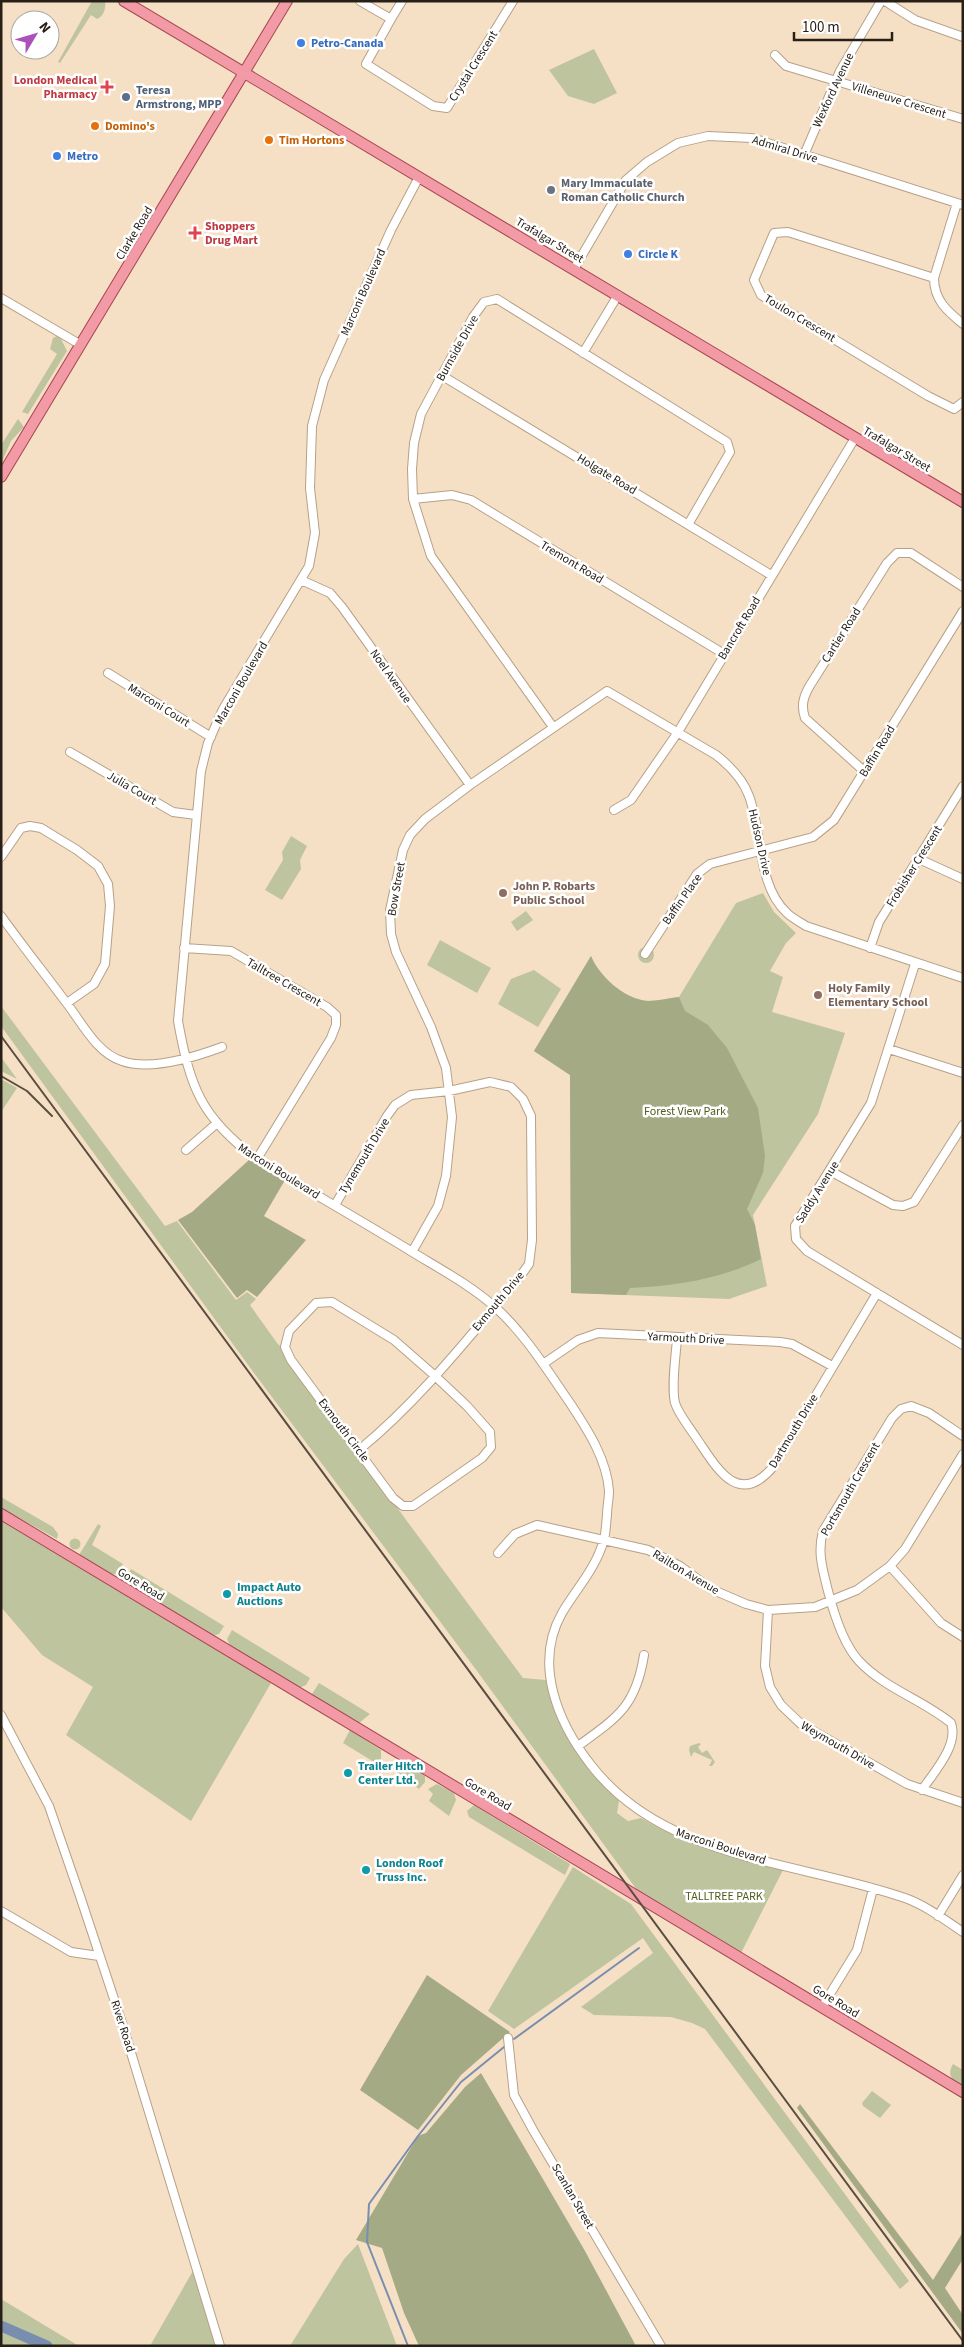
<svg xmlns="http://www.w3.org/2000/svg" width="964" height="2347" font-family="'Source Sans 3',sans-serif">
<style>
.green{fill:#bec49e}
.forest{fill:#a4aa83}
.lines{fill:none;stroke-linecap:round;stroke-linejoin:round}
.stream{stroke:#798eaf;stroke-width:2}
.river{stroke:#798eaf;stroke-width:11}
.minor-casing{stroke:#b6a188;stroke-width:10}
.major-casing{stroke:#a6454f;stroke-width:12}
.minor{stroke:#fff;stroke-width:8}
.major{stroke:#f29ba7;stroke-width:10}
.rail{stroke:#594e41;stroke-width:2}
.shop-dot{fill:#3f7fe0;stroke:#fff;stroke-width:2}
.health-dot{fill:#e0444e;stroke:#fff;stroke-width:2}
.service-dot{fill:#5c6f8a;stroke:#fff;stroke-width:2}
.food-dot{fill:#e8710a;stroke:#fff;stroke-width:2}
.worship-dot{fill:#6b7280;stroke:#fff;stroke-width:2}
.education-dot{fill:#8d6e63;stroke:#fff;stroke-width:2}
.culture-dot{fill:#0f9aa8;stroke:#fff;stroke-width:2}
.labels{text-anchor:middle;stroke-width:5;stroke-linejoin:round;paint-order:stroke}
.shop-label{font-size:12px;font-weight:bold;fill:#366cbe;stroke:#fff;text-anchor:start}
.street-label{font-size:12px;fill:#282017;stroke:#fff}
.health-label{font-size:12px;font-weight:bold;fill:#be3a42;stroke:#fff;text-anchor:end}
.service-label{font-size:12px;font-weight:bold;fill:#4e5e75;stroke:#fff;text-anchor:start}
.food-label{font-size:12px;font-weight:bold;fill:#c56008;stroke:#fff;text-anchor:start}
.worship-label{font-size:12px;font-weight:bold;fill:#5b616d;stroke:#fff;text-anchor:start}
.education-label{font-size:12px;font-weight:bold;fill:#785e54;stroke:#fff;text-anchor:start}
.park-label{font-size:12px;fill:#545b1c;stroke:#fff}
.culture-label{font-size:12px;font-weight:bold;fill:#0d838f;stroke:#fff;text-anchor:start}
</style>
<rect width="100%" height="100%" fill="#f6e0c5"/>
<path class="green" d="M 92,1 L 105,1 C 106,8 104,16 97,19 L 91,15 L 60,63 L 58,62 Z
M 594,49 L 617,93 L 594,104 L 568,96 L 549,70 Z
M 57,336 L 61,339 L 67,351 L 28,414 L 22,412 L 57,354 L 50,349 L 53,338 Z
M 18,419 L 24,427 L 11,441 L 1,464 L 1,445 Z
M 291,836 L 307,846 L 300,860 L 301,869 L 282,900 L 265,890 L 283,860 L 282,852 Z
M 763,893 L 774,912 L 796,933 L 786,943 L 770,971 L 783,977 L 772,1012 L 845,1033 L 818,1114 L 753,1215 L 767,1286 L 729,1299 L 571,1293 L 570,1075 L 534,1051 L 591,956 C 599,976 624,999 648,1001 C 658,1001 669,998 679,997 L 736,903 Z
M 526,911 L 533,920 L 517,931 L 511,922 Z
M 440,940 L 491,968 L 477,993 L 427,965 Z
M638 955a8 8 0 1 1 16 0a8 8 0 1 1-16 0Z
M 534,970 L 561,989 L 538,1027 L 498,1004 L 511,979 Z
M 1,1006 L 165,1226 L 177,1221 L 236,1300 L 247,1292 L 256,1299 L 250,1305 L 277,1343 L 282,1348 L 285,1356 L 523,1678 L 546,1680 C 555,1728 583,1767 619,1801 L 617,1813 L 628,1821 L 641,1818 C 689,1847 730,1855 783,1870 L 741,1953 L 642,1896 L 637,1890 L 477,1671 L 254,1373 L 1,1026 Z
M 1,1057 L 17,1079 L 1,1071 Z
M 1,1079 L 17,1088 L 1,1112 Z
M 1,1497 L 53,1527 L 58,1534 L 57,1539 L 1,1508 Z
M 1,1521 L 271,1683 L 191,1821 L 66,1735 L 93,1687 L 42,1655 L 1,1607 Z
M 98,1524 L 101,1526 L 92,1545 L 123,1564 L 115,1574 L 110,1574 L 79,1555 Z
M69.5 1544a5.5 5.5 0 1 1 11 0a5.5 5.5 0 1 1-11 0Z
M 131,1569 L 224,1626 L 219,1634 L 212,1636 L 127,1585 L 126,1578 Z
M 232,1630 L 310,1678 L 306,1685 L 299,1688 L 230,1646 L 227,1639 Z
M 319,1683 L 370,1714 L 358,1724 L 316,1698 L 312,1694 Z
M 350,1730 L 381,1750 L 381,1759 L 375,1767 L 371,1768 L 374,1762 L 343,1743 Z
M 699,1743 L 701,1744 L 698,1747 L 702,1753 L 707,1750 L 715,1762 L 712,1766 L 709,1766 L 712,1760 L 694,1752 L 691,1757 L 689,1750 L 690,1746 Z
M 404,1763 L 425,1776 L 425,1782 L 419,1789 L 392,1768 Z
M 437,1784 L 454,1793 L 456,1800 L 449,1816 L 429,1801 L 433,1794 L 428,1789 Z
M 474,1805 L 570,1864 L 565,1875 L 469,1817 L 467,1811 Z
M 573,1867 L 631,1904 L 909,2281 L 900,2289 L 705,2029 L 692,2023 L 671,2017 L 594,2015 L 581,2007 L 653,1953 L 643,1938 L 514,2029 L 488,2011 Z
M 953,2064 L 963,2070 L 963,2087 C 953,2081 946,2076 953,2064 Z
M 872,2091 L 891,2105 L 880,2118 L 863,2106 L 862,2103 Z
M 358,2244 L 397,2346 L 290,2346 L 344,2259 Z
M 194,2269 L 216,2346 L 150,2346 Z
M 1,2299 L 79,2346 L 1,2346 Z"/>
<path class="forest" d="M 591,956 C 599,976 625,1000 648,1001 C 658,1001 669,998 679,997 L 685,1011 L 708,1025 L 727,1048 L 758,1108 L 765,1156 L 763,1173 L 747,1209 L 755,1225 L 761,1259 C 721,1279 675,1286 630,1288 L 626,1295 L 571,1293 L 570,1075 L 534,1051 Z
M 250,1159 L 285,1180 L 264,1216 L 306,1240 L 257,1297 L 247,1290 L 237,1298 L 178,1220 L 192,1212 Z
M 427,1975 L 510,2032 L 461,2075 L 418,2130 L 360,2090 Z
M 481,2073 L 585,2251 L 636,2346 L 419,2346 L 404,2313 L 382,2248 L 356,2240 L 418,2136 L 426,2133 L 465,2087 Z
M 800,2104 L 933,2280 L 963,2232 L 963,2259 L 945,2288 L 963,2315 L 963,2334 L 797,2108 Z"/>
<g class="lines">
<path class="stream" d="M 514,2039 L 639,1948
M 408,2346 L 367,2242 L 369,2204 L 418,2136 L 461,2082 L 504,2047"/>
<path class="river" d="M 1,2326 L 47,2346"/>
<g class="minor-casing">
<path id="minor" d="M 360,1 L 391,19 L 402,1
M 885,1 L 915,20 L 963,37
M 391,19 L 366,64 L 433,106 L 447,108 L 513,1
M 775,55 L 786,66 L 963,119
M 804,155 L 840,71 L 881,1
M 419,177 L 391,230 L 324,380 L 312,426 L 310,488 L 315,533 L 309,566 L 223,709 L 208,743 L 201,771 L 178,1021 C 190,1087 201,1118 257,1159 C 307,1190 358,1219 409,1250 C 438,1268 469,1284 495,1307 C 525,1334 547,1370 570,1403 C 587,1429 607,1459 609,1491 C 609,1499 607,1507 607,1515 C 606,1523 606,1532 604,1539 C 597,1567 576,1589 562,1613 C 533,1664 558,1723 591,1765 C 665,1861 800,1861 905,1898 C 925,1905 945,1920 963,1932
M 957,203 L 934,278 C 934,300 947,311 963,324
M 574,269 L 626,180 L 647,162 L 678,143 L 708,136 L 752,138 L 963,205
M 934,278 L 788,232 L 774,233 L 754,280 L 761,295 L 928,396 L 954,409 L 963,402
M 1,298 L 81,345
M 583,353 L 618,295
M 441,375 L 771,575
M 413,499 L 452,495 L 471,500 L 724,654
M 301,580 L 330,593 L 342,607 L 470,785
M 108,673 L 211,737
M 553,727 L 431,556 L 413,499 L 412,469 L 414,443 L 421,414 L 473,317 L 484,302 L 497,299 L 727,442 L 730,452 L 689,523
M 70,752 L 173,812 L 196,815
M 865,772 L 805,718 C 801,706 803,698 809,687 L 887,563 L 897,553 L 911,553 L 963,587
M 614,810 L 631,800 L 678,732 L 855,438
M 1,857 L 21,828 L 30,826 L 41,828 L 77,850 L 98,866 L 108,884 L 110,906 L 105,964 L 94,984 L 67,1003
M 919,859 L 963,879
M 1,916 C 22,945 44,973 65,1001 C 81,1021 96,1053 122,1061 C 150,1071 195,1057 222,1047
M 184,948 L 231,951 L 327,1007 L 336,1015 L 336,1025 L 331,1038 L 257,1159
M 870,948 L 879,922 L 963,786
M 645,954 L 697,874 L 710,864 L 813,837 L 834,820 L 963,611
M 915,964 L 871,1103 L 795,1226 L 796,1239 L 807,1251 L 963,1345
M 889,1049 L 963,1073
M 186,1150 L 216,1124
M 830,1171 L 893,1205 L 903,1206 L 914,1202 L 963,1125
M 335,1205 L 387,1116 L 395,1105 L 411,1095 L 449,1091 L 490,1082 L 511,1087 L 523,1099 L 531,1116 L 532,1240 L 529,1264 L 519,1278 C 469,1337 419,1401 359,1450
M 412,1252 L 438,1206 L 446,1176 L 452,1117 L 446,1068 L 431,1027 L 396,952 L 391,934 L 390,910 L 403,850 L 410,835 L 425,819 L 470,785 L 607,691 L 716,755 C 730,766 743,779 749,796 C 762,830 757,886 787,913 C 792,918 800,922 806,926 L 963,978
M 332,1302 L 394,1340 L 434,1375 L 467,1406 L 490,1432 L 491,1447 L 482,1458 L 413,1506 L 403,1506 L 393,1498 L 291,1360 L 285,1347 L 289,1331 L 316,1303 Z
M 677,1338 C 676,1356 671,1385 675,1403 C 679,1415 690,1428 697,1439 C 717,1468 738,1508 773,1467 L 877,1293
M 543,1364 L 578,1340 L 598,1333 L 780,1342 L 792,1344 L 832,1366
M 498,1553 L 515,1534 L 537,1525 L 648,1550 L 680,1566 L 711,1589 L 746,1604 L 768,1610 L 815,1607 L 857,1590 L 890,1566 L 905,1549 L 963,1454
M 890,1566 L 941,1623 L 963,1637
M 768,1610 L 765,1666 L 770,1687 L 781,1705 L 801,1724 L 907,1784 L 963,1803
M 1,1715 L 49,1806 L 80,1896 L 122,2023 L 220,2346
M 578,1746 C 618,1717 636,1706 644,1655
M 922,1790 C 934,1772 959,1745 951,1723 C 923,1700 884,1688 859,1661 C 843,1644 834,1614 828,1591 C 823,1570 817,1553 823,1531 L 892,1418 L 901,1409 L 911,1406 L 929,1413 L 963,1436
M 1,1911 L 71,1952 L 99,1956
M 938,1916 L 963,1875
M 822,2007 L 857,1950 L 873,1889
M 508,2038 L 514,2095 L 533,2130 L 661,2346"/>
</g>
<g class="major-casing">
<path id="major" d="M 124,1 L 963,502
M 1,477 L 287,1
M 1,1514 L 963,2092"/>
</g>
<use href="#minor" class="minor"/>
<use href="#major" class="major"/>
<path class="rail" d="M 1,1036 L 963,2341
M 1,1076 L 27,1091 L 52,1116"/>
</g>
<g class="shop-dot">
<circle cx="301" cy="43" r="5"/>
<circle cx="57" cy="156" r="5"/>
<circle cx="628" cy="254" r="5"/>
</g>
<g class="health-dot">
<path d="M104.5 79.5h5v5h5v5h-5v5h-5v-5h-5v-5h5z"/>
<path d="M192.5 225.5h5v5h5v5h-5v5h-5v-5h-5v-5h5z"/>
</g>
<circle class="service-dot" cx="126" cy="97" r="5"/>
<g class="food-dot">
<circle cx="95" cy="126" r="5"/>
<circle cx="269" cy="140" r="5"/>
</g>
<circle class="worship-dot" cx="551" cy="190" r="5"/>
<g class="education-dot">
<circle cx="503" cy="893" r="5"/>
<circle cx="818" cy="995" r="5"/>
</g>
<g class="culture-dot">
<circle cx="227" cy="1594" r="5"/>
<circle cx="348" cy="1773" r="5"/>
<circle cx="366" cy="1870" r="5"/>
</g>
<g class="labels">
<g class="shop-label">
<text x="311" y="47">Petro-Canada</text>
<text x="67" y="160">Metro</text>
<text x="638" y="258">Circle K</text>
</g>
<g class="street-label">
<text transform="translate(473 66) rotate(-58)" y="4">Crystal Crescent</text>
<text transform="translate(833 90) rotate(-65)" y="4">Wexford Avenue</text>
<text transform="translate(899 100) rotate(17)" y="4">Villeneuve Crescent</text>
<text transform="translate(785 149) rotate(17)" y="4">Admiral Drive</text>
<text transform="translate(134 233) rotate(-59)" y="4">Clarke Road</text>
<text transform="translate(550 240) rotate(31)" y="4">Trafalgar Street</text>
<text transform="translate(363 292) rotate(-66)" y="4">Marconi Boulevard</text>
<text transform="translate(800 318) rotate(31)" y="4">Toulon Crescent</text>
<text transform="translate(457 348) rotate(-61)" y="4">Burnside Drive</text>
<text transform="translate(897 449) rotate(31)" y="4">Trafalgar Street</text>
<text transform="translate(607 474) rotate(31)" y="4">Holgate Road</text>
<text transform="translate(572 562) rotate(31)" y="4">Tremont Road</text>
<text transform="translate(739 628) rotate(-59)" y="4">Bancroft Road</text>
<text transform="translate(841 635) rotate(-58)" y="4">Cartier Road</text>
<text transform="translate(391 676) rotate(55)" y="4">Noel Avenue</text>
<text transform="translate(241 683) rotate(-60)" y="4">Marconi Boulevard</text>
<text transform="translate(159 705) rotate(32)" y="4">Marconi Court</text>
<text transform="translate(877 751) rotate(-59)" y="4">Baffin Road</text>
<text transform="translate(132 788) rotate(30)" y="4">Julia Court</text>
<text transform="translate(760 842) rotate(77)" y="4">Hudson Drive</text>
<text transform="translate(914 866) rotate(-58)" y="4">Frobisher Crescent</text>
<text transform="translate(396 889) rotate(-80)" y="4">Bow Street</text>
<text transform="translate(682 899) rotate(-55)" y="4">Baffin Place</text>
<text transform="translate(284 982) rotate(30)" y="4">Talltree Crescent</text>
<text transform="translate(364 1156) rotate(-59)" y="4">Tynemouth Drive</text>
<text transform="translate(279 1171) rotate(32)" y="4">Marconi Boulevard</text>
<text transform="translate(817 1192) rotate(-58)" y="4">Saddy Avenue</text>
<text transform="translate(498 1301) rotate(-50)" y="4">Exmouth Drive</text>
<text transform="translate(686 1338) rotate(3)" y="4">Yarmouth Drive</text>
<text transform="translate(344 1430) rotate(53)" y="4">Exmouth Circle</text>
<text transform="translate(793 1431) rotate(-59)" y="4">Dartmouth Drive</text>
<text transform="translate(850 1489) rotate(-60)" y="4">Portsmouth Crescent</text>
<text transform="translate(686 1572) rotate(31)" y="4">Railton Avenue</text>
<text transform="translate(141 1584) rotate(31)" y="4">Gore Road</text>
<text transform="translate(838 1745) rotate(30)" y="4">Weymouth Drive</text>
<text transform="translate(488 1794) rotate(31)" y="4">Gore Road</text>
<text transform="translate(721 1846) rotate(18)" y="4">Marconi Boulevard</text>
<text transform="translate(836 2001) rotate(31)" y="4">Gore Road</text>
<text transform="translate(123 2026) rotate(72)" y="4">River Road</text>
<text transform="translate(573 2196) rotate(60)" y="4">Scanlan Street</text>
</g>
<g class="health-label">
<text x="97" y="84">London Medical<tspan x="97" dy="14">Pharmacy</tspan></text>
<text x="205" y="230" text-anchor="start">Shoppers<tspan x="205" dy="14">Drug Mart</tspan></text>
</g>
<g class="service-label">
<text x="136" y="94">Teresa<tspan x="136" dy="14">Armstrong, MPP</tspan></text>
</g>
<g class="food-label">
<text x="105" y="130">Domino's</text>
<text x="279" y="144">Tim Hortons</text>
</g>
<g class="worship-label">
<text x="561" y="187">Mary Immaculate<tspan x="561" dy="14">Roman Catholic Church</tspan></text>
</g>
<g class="education-label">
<text x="513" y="890">John P. Robarts<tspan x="513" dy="14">Public School</tspan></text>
<text x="828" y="992">Holy Family<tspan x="828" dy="14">Elementary School</tspan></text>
</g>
<g class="park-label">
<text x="685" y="1115">Forest View Park</text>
<text x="724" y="1900">TALLTREE PARK</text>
</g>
<g class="culture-label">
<text x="237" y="1591">Impact Auto<tspan x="237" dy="14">Auctions</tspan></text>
<text x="358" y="1770">Trailer Hitch<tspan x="358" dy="14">Center Ltd.</tspan></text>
<text x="376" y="1867">London Roof<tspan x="376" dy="14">Truss Inc.</tspan></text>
</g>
</g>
<rect width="964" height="2347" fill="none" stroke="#282017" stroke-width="5"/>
<g transform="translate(35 35) rotate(52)"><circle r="24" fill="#ffffff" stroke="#a9a6a2"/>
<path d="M0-4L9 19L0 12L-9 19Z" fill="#ac51bc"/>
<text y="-8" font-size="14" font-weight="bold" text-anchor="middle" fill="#282017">N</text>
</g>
<path d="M794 32v8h98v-8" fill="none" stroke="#282017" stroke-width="2.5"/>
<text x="802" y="32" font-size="15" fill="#282017" stroke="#ffffff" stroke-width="4" paint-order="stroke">100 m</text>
</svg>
